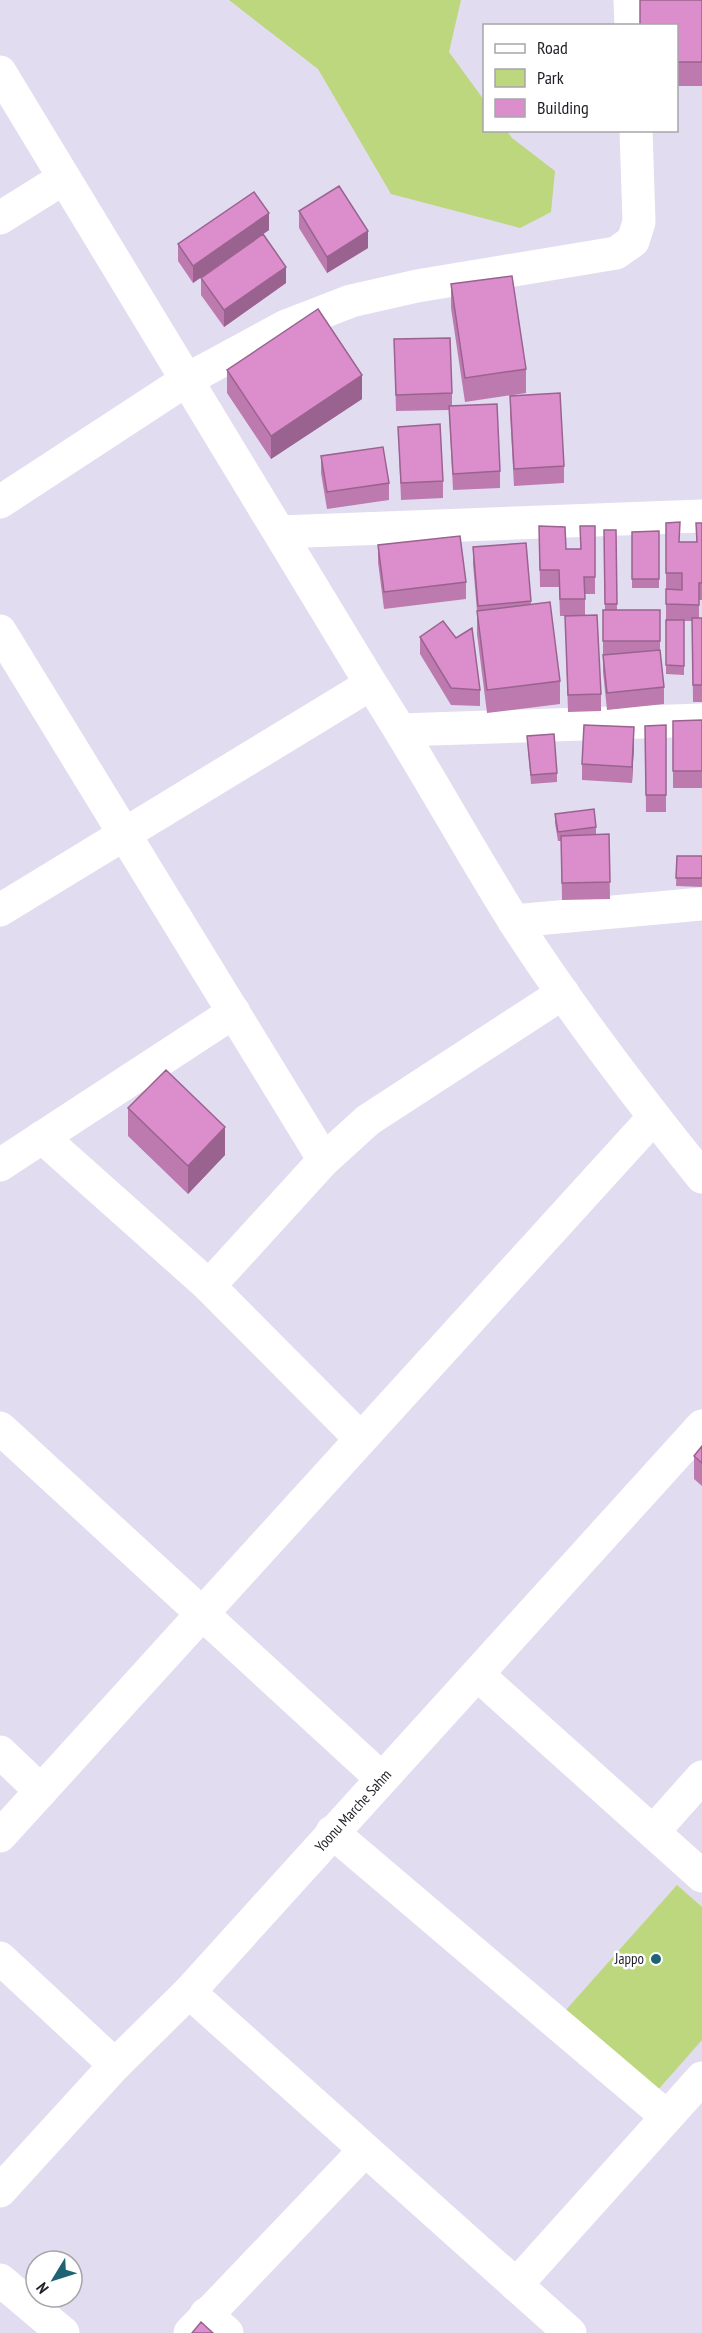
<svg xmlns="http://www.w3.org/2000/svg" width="702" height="2333" font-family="'PT Sans Narrow',sans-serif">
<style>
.green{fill:#bcd77d}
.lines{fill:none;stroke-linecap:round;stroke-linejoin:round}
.minor{stroke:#fff;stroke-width:33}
.major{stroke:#fff;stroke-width:33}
.wall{fill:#bd7aaf}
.shaded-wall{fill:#9a638f}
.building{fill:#dc8ecc;stroke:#9a638f;stroke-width:1.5}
.poi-dot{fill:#1f6375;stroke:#fff;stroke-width:2}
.labels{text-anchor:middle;stroke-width:5;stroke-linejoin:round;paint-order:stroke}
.street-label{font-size:15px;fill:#211f27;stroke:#fff}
.poi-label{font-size:15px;fill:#211f27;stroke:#fff;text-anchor:end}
</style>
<rect width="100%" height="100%" fill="#e2dcf1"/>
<path class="green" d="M 229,0 L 461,0 L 449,52 L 484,100 L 484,130 L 507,131 L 512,138 L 555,171 L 551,212 L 520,228 L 391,194 L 318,69 Z
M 677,1885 L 702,1907 L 702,2040 L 657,2091 L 565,2011 Z"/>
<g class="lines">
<g class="minor">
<path d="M 630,0 L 631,26"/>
<path d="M 0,218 L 64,178"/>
<path d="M 0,502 L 188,379 L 284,327 L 351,301 L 417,286 L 616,253 L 633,241 L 639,222 L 636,130"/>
<path d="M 280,532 L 702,516"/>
<path d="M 0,631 L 324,1160"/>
<path d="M 401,730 L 702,720"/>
<path d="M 0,910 L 371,684"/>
<path d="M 514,921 L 702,904"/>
<path d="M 42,1137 L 209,1286 L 360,1438"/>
<path d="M 0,1165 L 234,1012"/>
<path d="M 209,1286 L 324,1160 L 368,1120 L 563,993"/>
<path d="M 0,1428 L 381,1778"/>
<path d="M 478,1675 L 702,1876"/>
<path d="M 0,1752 L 41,1791"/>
<path d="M 332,1832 L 666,2116"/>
<path d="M 653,1832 L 702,1777"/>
<path d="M 0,1836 L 654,1117"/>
<path d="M 0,1958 L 115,2065"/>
<path d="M 189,1992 L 570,2333"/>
<path id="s1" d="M 0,2191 L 115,2065 L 189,1992 L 702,1426"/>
<path d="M 0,2280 L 63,2333"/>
<path d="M 516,2285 L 702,2078"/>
<path d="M 206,2314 L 227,2333"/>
<path d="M 190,2333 L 365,2150"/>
</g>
<path class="major" d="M 0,72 L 371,684 C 421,761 465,843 514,921 C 571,1010 636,1095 702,1177"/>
</g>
<path class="wall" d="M 702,0 L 702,86 L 676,86 L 676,26 Z
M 299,211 L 368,248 L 327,273 L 299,228 Z
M 269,230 L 263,234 L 286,283 L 224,327 L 201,295 L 201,278 L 260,236 L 193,283 L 178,261 L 178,244 Z
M 451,284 L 526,369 L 526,393 L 465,402 L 451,308 Z
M 394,339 L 452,393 L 452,406 L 500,471 L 500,488 L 453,490 L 449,410 L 396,411 Z
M 227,370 L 362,399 L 271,459 L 227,393 Z
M 510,396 L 564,466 L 564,483 L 514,486 L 510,413 Z
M 398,427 L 443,481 L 443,498 L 401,500 Z
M 321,456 L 389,483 L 389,500 L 327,509 L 321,473 Z
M 666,523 L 680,542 L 696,542 L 702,523 L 702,600 L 699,600 L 699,618 L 702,618 L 702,702 L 693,702 L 692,621 L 684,621 L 684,675 L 666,674 Z
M 539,526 L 566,549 L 580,549 L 595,526 L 595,594 L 585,594 L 585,615 L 601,694 L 601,711 L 568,712 L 565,616 L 560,616 L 559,587 L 540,587 Z
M 604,530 L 616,530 L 617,610 L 660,610 L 660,650 L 664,687 L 664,704 L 607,710 L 603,672 L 603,610 L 605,610 Z
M 659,531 L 659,588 L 632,588 L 632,532 Z
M 526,543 L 531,604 L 560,681 L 560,704 L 487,713 L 477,634 L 477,611 L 473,564 L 473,547 Z
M 378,545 L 466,582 L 466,599 L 384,609 L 378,562 Z
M 420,637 L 480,690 L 480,706 L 451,705 L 420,654 Z
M 702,720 L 702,788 L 673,788 L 673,721 Z
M 666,725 L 666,812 L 646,812 L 645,726 Z
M 527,736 L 557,773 L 557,782 L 531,784 Z
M 634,744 L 632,783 L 582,780 L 582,764 Z
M 555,814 L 596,827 L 596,835 L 609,834 L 610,899 L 562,900 L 561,841 L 558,841 L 555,823 Z
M 677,856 L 702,856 L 702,887 L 676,886 Z
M 128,1108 L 225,1155 L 188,1194 L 128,1136 Z
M 702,1446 L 702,1486 L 694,1479 L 694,1456 Z"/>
<path class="shaded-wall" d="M 269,213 L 269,230 L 193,283 L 193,266 Z
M 368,231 L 368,248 L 327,273 L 327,257 Z
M 286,267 L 286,283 L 224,327 L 224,310 Z
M 362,375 L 362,399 L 271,459 L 271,436 Z
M 634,727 L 634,744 L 632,783 L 632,767 Z
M 225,1127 L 225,1155 L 188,1194 L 188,1166 Z"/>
<path class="building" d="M 640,0 L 702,0 L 702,62 L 676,62 L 676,26 L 640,26 Z
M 339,186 L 368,231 L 327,257 L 299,211 Z
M 254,192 L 269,213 L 193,266 L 178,244 Z
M 263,234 L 286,267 L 224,310 L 201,278 Z
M 512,276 L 526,369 L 465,378 L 451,284 Z
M 318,309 L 362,375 L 271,436 L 227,370 Z
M 450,338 L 452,393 L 396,395 L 394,339 Z
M 560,393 L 564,466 L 514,469 L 510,396 Z
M 497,404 L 500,471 L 453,474 L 449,406 Z
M 440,424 L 443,481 L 401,483 L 398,427 Z
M 383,447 L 389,483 L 327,492 L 321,456 Z
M 680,522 L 679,542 L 697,542 L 696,523 L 702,523 L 702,583 L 699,583 L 699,605 L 666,604 L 666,589 L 682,590 L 682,573 L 666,573 L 666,523 Z
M 539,526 L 565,527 L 566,549 L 581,549 L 580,526 L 595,526 L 595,577 L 584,577 L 585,599 L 560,599 L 559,570 L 540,570 Z
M 604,530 L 616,530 L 617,604 L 605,604 Z
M 659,531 L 659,579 L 632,579 L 632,532 Z
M 460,536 L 466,582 L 384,592 L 378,545 Z
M 526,543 L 531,601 L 478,606 L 473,547 Z
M 550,602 L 560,681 L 487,690 L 477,611 Z
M 603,610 L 660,610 L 660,641 L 603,641 Z
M 597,615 L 601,694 L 568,695 L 565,616 Z
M 692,618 L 702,618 L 702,685 L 693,685 Z
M 666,620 L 684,620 L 684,666 L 666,665 Z
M 443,621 L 456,638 L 472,628 L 480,690 L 451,688 L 420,637 Z
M 660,650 L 664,687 L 607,693 L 603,655 Z
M 702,720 L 702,771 L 673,771 L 673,721 Z
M 584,725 L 634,727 L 632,767 L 582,764 Z
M 666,725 L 666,795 L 646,795 L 645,726 Z
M 554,734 L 557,773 L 531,775 L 527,736 Z
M 594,809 L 596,827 L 558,832 L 555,814 Z
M 609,834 L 610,882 L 562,883 L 561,836 Z
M 677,856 L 702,856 L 702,878 L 676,878 Z
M 166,1070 L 225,1127 L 188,1166 L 128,1108 Z
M 702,1446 L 702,1463 L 694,1456 Z
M 201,2322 L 213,2333 L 192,2333 Z"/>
<circle class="poi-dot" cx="656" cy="1959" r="6"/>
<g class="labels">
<g class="street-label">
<text dy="5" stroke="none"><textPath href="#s1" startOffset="519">Yoonu Marche Sahm</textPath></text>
</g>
<g class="poi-label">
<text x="644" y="1964">Jappo</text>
</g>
</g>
<rect x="483" y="24" width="195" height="108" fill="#ffffff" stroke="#a6a5a9" stroke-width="1.5"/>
<rect x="495" y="44" width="30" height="9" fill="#ffffff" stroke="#a6a5a9" stroke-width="1.5"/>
<text x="537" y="54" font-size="18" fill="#211f27">Road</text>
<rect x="495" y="69" width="30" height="18" fill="#bcd77d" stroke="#a6a5a9" stroke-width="1.5"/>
<text x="537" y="84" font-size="18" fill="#211f27">Park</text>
<rect x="495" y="99" width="30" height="18" fill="#dc8ecc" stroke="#a6a5a9" stroke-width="1.5"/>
<text x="537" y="114" font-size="18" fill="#211f27">Building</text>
<g transform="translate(54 2279) rotate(232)"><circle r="28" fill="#ffffff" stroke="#a6a5a9" stroke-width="1.5"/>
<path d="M0-4.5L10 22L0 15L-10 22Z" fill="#1f6375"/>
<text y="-9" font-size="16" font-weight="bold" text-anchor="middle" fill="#211f27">N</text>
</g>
</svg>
